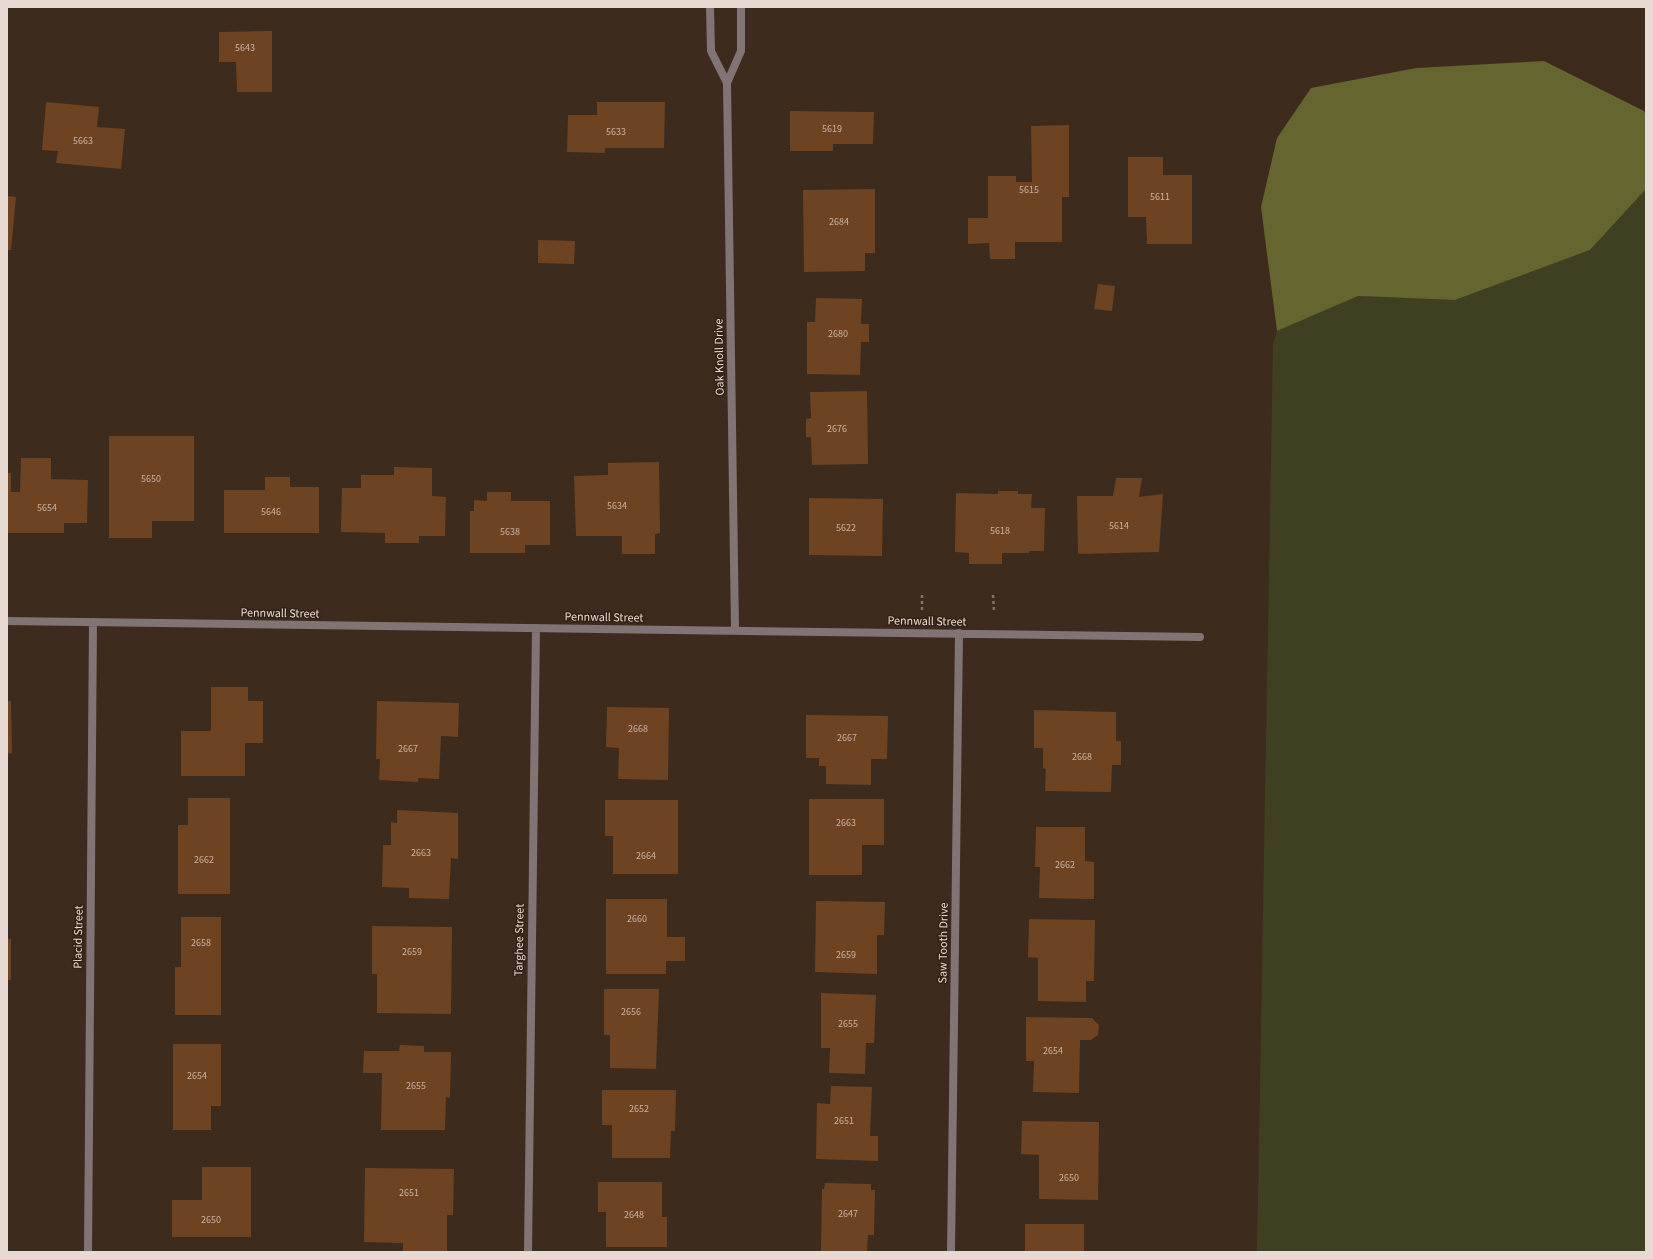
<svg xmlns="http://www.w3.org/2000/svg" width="1653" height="1259" font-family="'Source Sans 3',sans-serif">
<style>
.green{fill:#3f4022}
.forest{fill:#64652f}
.building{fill:#6e4322}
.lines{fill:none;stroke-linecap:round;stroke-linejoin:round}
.path{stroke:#827368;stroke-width:2.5;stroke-dasharray:3 3;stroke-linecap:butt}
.minor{stroke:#807474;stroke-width:8}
.labels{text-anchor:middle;stroke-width:3;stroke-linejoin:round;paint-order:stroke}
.number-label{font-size:10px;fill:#c8b4a6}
.street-label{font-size:12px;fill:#e6dad2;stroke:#332115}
</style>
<rect width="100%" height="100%" fill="#3d2b1e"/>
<path class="green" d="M 1646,189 L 1646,1252 L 1257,1252 L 1273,344 L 1277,331 L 1358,296 L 1455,300 L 1590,250 Z"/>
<path class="forest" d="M 1544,61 L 1644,111 L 1646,115 L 1646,189 L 1590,250 L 1455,300 L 1358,296 L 1277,331 L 1261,207 L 1277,138 L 1311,88 L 1416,68 Z"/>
<path class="building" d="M 272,31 L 272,92 L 237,92 L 236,62 L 219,62 L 219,32 Z
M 46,102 L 99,107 L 97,127 L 125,129 L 121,169 L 56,163 L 58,151 L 42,150 Z
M 597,102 L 665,102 L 664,148 L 605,148 L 605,153 L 567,152 L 568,115 L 597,115 Z
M 790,111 L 874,112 L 873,144 L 833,144 L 833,151 L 790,151 Z
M 1069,125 L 1069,197 L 1062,197 L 1062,242 L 1015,242 L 1015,259 L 990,259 L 989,243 L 968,244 L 968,218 L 988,218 L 988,176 L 1016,176 L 1016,182 L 1032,182 L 1031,126 Z
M 1128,157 L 1163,157 L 1163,175 L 1192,175 L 1192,244 L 1147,244 L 1146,217 L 1128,217 Z
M 875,189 L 875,253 L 865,253 L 865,271 L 804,272 L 803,190 Z
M 7,196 L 16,197 L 11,250 L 7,250 Z
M 538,240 L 575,241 L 574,264 L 538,263 Z
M 1098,284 L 1115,286 L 1112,311 L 1094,309 Z
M 816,298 L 862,299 L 861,324 L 869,324 L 869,342 L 861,342 L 860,375 L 807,374 L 807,322 L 815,322 Z
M 867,391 L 868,464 L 812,465 L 811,437 L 806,437 L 806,419 L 811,418 L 810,392 Z
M 109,436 L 194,436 L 194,521 L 152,521 L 152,538 L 109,538 Z
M 21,458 L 51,458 L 51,479 L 88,480 L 87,523 L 64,523 L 64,533 L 7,533 L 7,473 L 11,473 L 11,492 L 20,492 Z
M 659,462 L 660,533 L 655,534 L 655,554 L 622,554 L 622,536 L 576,536 L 574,476 L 608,475 L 608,463 Z
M 394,467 L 432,468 L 432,496 L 446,497 L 445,536 L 419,536 L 419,543 L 385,543 L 385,533 L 341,532 L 342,488 L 361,488 L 361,475 L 394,475 Z
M 265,477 L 290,477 L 290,487 L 319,487 L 319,533 L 224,533 L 224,490 L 265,490 Z
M 1116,478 L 1142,478 L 1139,497 L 1163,494 L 1159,552 L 1078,554 L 1077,496 L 1113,496 Z
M 998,491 L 1018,491 L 1018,494 L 1032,494 L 1031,508 L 1045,508 L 1044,551 L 1029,551 L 1029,553 L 1002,553 L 1002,564 L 969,564 L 969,553 L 955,552 L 956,493 L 998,494 Z
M 487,492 L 511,492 L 511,501 L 550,501 L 550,545 L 525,545 L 525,553 L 470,553 L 470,511 L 474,511 L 474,500 L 487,501 Z
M 809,498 L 883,499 L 882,556 L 809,555 Z
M 211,687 L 248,687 L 248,701 L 263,701 L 263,743 L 245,743 L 245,776 L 181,776 L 181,731 L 211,731 Z
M 7,701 L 11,701 L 12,753 L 7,754 Z
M 377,701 L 459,703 L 458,737 L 441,736 L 439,779 L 418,778 L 418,782 L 379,780 L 380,759 L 376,759 Z
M 607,707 L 669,708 L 668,780 L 618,779 L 619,748 L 606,747 Z
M 1034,710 L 1116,712 L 1116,741 L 1121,741 L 1121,765 L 1112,765 L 1111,792 L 1045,791 L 1046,769 L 1043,768 L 1043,748 L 1034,748 Z
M 806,715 L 888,716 L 887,759 L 871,759 L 871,785 L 826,784 L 826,766 L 819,766 L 819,758 L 806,758 Z
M 188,798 L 230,798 L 230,894 L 178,894 L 178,825 L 188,825 Z
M 809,799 L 884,799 L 884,845 L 862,845 L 862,875 L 809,875 Z
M 605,800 L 678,800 L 678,874 L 613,874 L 613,836 L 605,836 Z
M 397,810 L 458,813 L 458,859 L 451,858 L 449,899 L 409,898 L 409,888 L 382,887 L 383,845 L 391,845 L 391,822 L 397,823 Z
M 1036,827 L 1085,827 L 1085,861 L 1094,862 L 1094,899 L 1039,898 L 1040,867 L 1035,867 Z
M 606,899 L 667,899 L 667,937 L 685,937 L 685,961 L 666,961 L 666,974 L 606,974 Z
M 816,901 L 885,902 L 884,935 L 877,935 L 877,974 L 815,972 Z
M 181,917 L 221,917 L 221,1015 L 175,1015 L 175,967 L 181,967 Z
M 1029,919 L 1095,920 L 1094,981 L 1086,981 L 1086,1002 L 1038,1001 L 1038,958 L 1028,957 Z
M 372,926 L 452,927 L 451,1014 L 377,1013 L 377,974 L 372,974 Z
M 7,939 L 11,939 L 11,980 L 7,980 Z
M 604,989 L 659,989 L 656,1069 L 610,1068 L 610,1035 L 604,1035 Z
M 821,993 L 876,995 L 874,1043 L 866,1043 L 865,1074 L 829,1073 L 830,1048 L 821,1048 Z
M 1026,1017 L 1092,1018 L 1099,1025 L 1098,1035 L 1091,1040 L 1080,1040 L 1079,1093 L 1033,1092 L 1034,1061 L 1026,1061 Z
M 173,1044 L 221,1044 L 221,1106 L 211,1106 L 211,1130 L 173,1130 Z
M 400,1045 L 424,1046 L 424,1052 L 451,1052 L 450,1098 L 446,1097 L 445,1130 L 381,1130 L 382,1073 L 363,1073 L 364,1051 L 399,1051 Z
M 831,1086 L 872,1087 L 870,1136 L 878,1136 L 878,1161 L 816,1159 L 817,1103 L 830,1104 Z
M 602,1090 L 676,1090 L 675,1131 L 671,1131 L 670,1158 L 612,1158 L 612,1125 L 602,1125 Z
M 1022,1121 L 1099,1122 L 1098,1200 L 1039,1199 L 1039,1155 L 1021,1154 Z
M 202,1167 L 251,1167 L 251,1237 L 172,1237 L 172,1200 L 202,1200 Z
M 365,1168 L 454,1169 L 453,1215 L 447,1215 L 447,1252 L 403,1252 L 403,1243 L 364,1242 Z
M 598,1182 L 662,1182 L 662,1217 L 667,1217 L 667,1247 L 606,1247 L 606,1212 L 598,1212 Z
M 825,1183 L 871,1184 L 871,1190 L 875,1190 L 874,1235 L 868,1235 L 867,1252 L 821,1252 L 822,1189 L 824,1189 Z
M 1025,1224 L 1084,1224 L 1084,1252 L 1025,1252 Z"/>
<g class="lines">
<path class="path" d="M 922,595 L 922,611
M 993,595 L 994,611"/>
<path class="minor" d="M 710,7 L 711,51 L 727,83
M 7,621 L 1200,637
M 735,630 L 727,83 L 741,51 L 741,7
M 88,1252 L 93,622
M 528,1252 L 536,628
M 951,1252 L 959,633"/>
</g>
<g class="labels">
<g class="number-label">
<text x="245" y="51">5643</text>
<text x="832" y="132">5619</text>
<text x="616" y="135">5633</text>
<text x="83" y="144">5663</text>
<text x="1029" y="193">5615</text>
<text x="1160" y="200">5611</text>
<text x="839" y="225">2684</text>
<text x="838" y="337">2680</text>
<text x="837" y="432">2676</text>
<text x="151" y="482">5650</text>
<text x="617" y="509">5634</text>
<text x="47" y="511">5654</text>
<text x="271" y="515">5646</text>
<text x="1119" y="529">5614</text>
<text x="846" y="531">5622</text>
<text x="1000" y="534">5618</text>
<text x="510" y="535">5638</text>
<text x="638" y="732">2668</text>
<text x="847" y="741">2667</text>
<text x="408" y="752">2667</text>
<text x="1082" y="760">2668</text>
<text x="846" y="826">2663</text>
<text x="421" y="856">2663</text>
<text x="646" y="859">2664</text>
<text x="204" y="863">2662</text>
<text x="1065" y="868">2662</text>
<text x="637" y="922">2660</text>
<text x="201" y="946">2658</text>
<text x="412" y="955">2659</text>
<text x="846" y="958">2659</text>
<text x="631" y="1015">2656</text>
<text x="848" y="1027">2655</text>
<text x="1053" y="1054">2654</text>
<text x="197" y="1079">2654</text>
<text x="416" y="1089">2655</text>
<text x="639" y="1112">2652</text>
<text x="844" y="1124">2651</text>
<text x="1069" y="1181">2650</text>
<text x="409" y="1196">2651</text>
<text x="848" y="1217">2647</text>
<text x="634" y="1218">2648</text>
<text x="211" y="1223">2650</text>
</g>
<g class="street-label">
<text transform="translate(719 357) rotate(-91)" y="4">Oak Knoll Drive</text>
<text transform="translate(280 613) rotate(1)" y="4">Pennwall Street</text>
<text transform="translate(604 617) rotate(1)" y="4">Pennwall Street</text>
<text transform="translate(927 621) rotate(1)" y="4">Pennwall Street</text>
<text transform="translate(78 937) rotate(-89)" y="4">Placid Street</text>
<text transform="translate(519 940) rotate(-89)" y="4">Targhee Street</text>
<text transform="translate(943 943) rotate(-89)" y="4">Saw Tooth Drive</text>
</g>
</g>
<rect width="1653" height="1259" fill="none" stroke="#e6dad2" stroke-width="16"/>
</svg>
